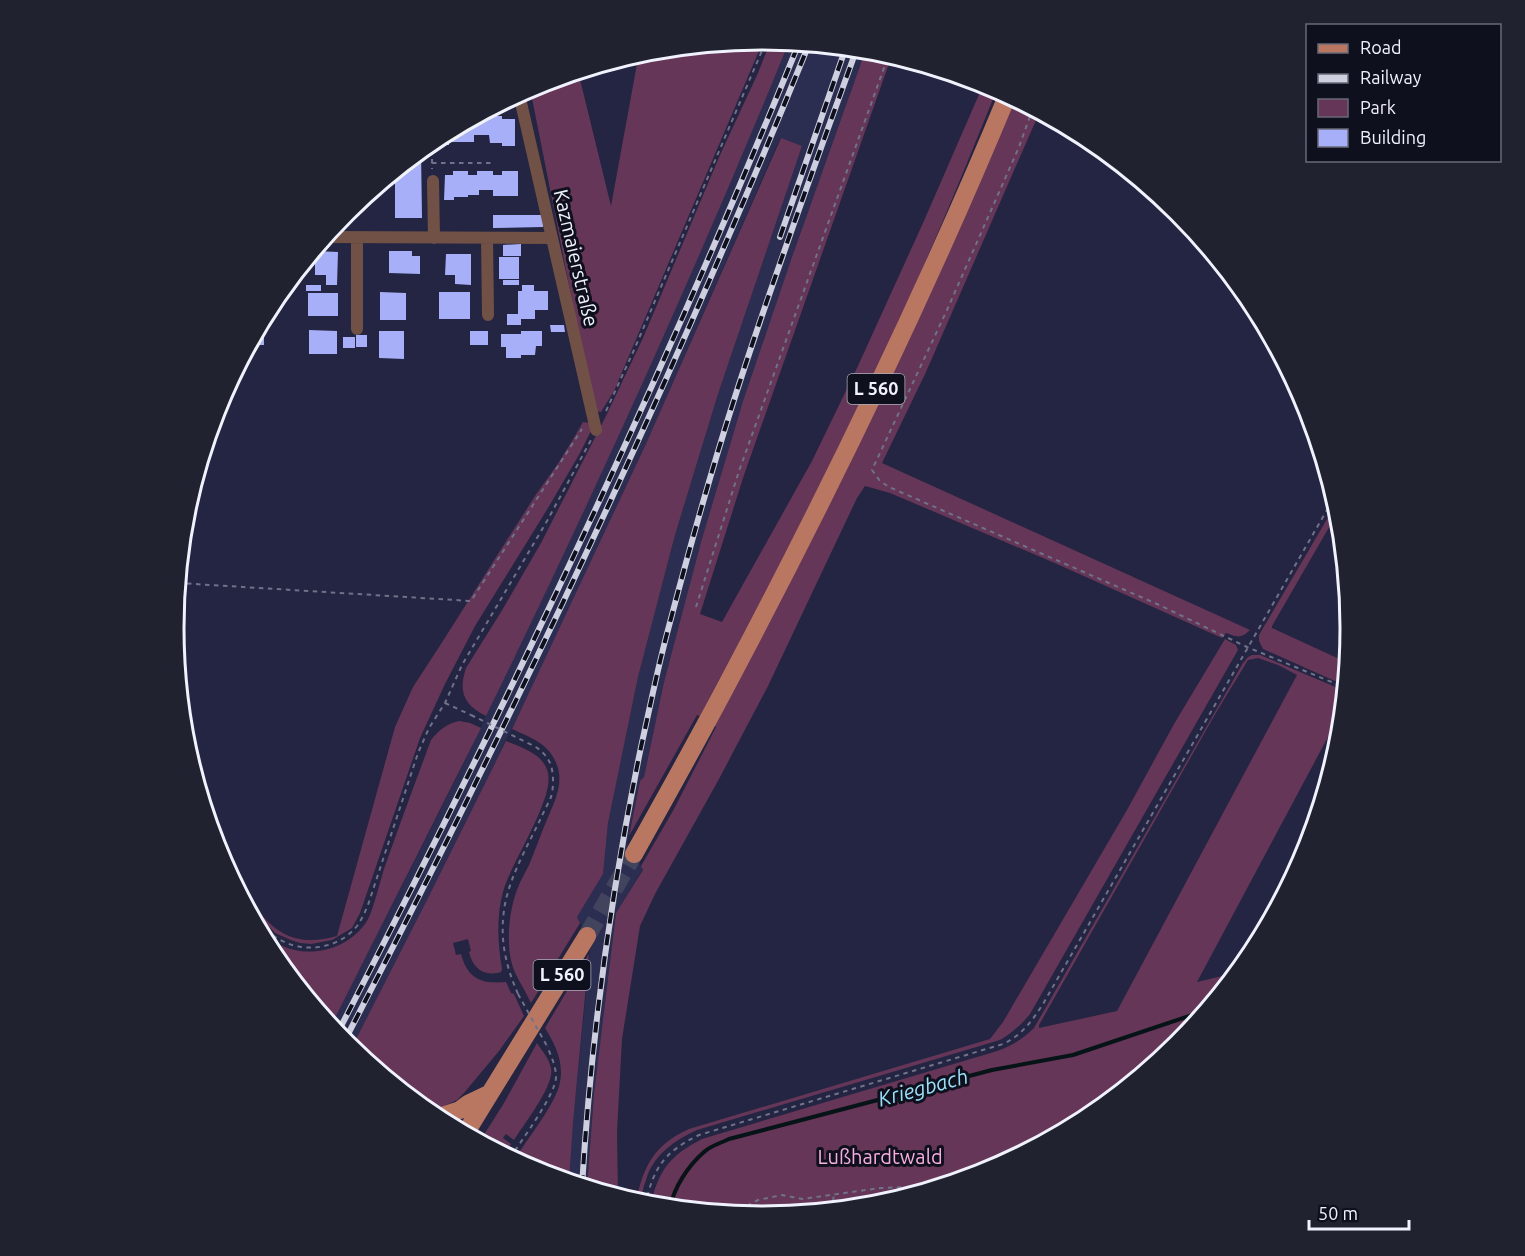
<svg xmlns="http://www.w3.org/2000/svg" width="1525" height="1256" font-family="Ubuntu,sans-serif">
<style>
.built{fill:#2b2e51}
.green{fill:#653657;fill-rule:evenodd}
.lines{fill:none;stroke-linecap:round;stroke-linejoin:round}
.stream{stroke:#061418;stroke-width:4}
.building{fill:#a7aff8}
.primary-tunnel{stroke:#42445e;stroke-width:18;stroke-dasharray:18 9;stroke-linecap:butt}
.path{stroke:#707289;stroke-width:2;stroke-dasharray:4.5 4.5;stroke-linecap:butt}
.street{stroke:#715146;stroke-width:12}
.primary{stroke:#b97762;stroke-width:18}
.rail-casing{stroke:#ced0df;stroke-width:6}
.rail{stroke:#0f101d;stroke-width:4;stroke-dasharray:11;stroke-linecap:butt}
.path-bridge{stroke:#707289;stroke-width:2;stroke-dasharray:4.5 4.5;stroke-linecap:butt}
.labels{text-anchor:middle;stroke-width:6;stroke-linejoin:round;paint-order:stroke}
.shield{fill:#0f101d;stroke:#acaeba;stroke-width:1.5}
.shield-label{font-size:18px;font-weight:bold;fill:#f0f2fe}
.street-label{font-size:20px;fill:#f0f2fe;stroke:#0f101d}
.park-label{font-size:20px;fill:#f8aee1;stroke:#0f101d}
.water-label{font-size:21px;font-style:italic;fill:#97e2f9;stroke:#0f101d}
.rim{fill:none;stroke:#f0f2fe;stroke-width:3}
</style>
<rect width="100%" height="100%" fill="#232542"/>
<path class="built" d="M 789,42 L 866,49 L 792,257 L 743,401 L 701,542 L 664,682 L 644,777 L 640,781 L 627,843 L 643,869 L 616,913 L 594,1094 L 587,1187 L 569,1182 L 573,1123 L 591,943 L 577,917 L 603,874 L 608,823 L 638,677 L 675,535 L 718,394 L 802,146 L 780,138 L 645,446 L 534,684 L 428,898 L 351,1049 L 331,1026 L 460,771 L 563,553 L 672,315 Z"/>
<path class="green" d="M 764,39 L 614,391 L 601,412 L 594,411 L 530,88 L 537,84 L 578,71 L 611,206 L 639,53 L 648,50 Z
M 771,40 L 789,42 C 696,270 594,495 486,716 C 464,705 458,692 466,668 L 501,612 L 541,543 L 605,418 L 643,338 L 720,155 L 758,73 Z
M 866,49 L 878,50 L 892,55 L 744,475 L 700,614 L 722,622 L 812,461 L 857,368 L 923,223 L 984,83 L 997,89 C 955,194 911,299 862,401 C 810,507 756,612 700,716 L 697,715 L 629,836 L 640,781 L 644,777 L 664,682 L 701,542 L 743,401 L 792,257 Z
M 1014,98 L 1040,111 L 926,372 L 882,463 L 1250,630 C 1241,639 1237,637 1226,633 L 1222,638 L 1057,564 L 890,493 L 865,486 L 857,498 L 768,686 L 719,779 L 655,894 L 640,926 L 622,1039 L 617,1132 L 618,1197 L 587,1187 L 594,1094 L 616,913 L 643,870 L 641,866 L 674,809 L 716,727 L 714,725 Z
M 781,138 L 802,146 L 718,394 L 675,535 L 638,677 L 608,823 L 603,874 L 577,917 L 580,923 L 531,1003 C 520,979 510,972 509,944 C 508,926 511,906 517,890 C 520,881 525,873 529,865 C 535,851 540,836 546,822 C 555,800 567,780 553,757 C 545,742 527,736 512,729 L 645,446 Z
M 583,422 L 590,423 L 592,429 L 580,453 L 548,508 L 475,626 L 445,684 L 420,738 L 369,887 L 360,913 L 352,928 L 332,940 L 311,944 L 300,943 L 291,940 L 275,933 L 264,921 L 257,912 L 216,846 L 214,840 L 258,910 C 279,938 303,946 337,936 L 395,727 L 413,687 L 441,644 L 535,496 L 557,465 L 572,441 Z
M 1337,502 L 1339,510 L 1272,626 L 1272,628 L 1348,663 L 1346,686 L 1263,649 L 1259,641 L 1259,635 Z
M 1225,639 L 1236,645 L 1238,650 L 1030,1014 C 1021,1025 1012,1033 1000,1040 L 697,1130 C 675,1140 653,1155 646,1180 C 643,1187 642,1196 640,1203 L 636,1202 C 643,1166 655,1144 689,1129 L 990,1039 L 1003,1022 L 1127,810 L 1174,724 Z
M 1252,655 L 1260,655 L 1345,691 L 1344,707 L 1197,982 L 1239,972 L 1179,1045 L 1089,1118 L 988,1172 L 877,1206 L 762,1217 L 650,1206 C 659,1170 669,1156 702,1139 L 994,1052 C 1012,1046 1020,1041 1034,1028 L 1243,663 L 1248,657 ZM 1258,658 L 1278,665 L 1297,675 L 1117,1011 L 1039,1028 L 1039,1025 L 1217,711 L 1248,660 Z
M 459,721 L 470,723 L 481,728 L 331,1026 L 273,955 L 257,926 C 263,933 269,939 278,944 C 309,960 348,950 367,921 C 373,911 380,882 384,869 C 399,826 415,783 431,740 C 439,730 446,724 459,721 Z
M 506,741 C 522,748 544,754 548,773 C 554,800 511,862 503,892 C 496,918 498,944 502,969 L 501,972 C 484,977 473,969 469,952 L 471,951 L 468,939 L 453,943 L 456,955 L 461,954 C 468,980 482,984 506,982 L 511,993 L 514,994 L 524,1016 L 499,1051 L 464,1093 L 457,1100 L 442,1107 L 423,1108 L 351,1049 L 428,898 Z
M 589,954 L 573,1123 L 569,1182 L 537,1172 L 514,1160 C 526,1141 557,1102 560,1082 C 564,1062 555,1044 545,1028 Z
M 537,1043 C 542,1051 549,1058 551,1068 C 555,1085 524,1124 514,1140 L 506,1134 L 503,1138 L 511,1144 L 504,1155 L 480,1141 L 504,1103 Z"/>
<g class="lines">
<path class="stream" d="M 670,1208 C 674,1187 688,1166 704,1152 C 710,1146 721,1143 729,1139 L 992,1070 L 1073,1055 L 1207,1010"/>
</g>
<path class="building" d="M 477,116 L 502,116 L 502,119 L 515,119 L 515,146 L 502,146 L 502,143 L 490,143 L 489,135 L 474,135 L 474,142 L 449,142 L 449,145 L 439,145 L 439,136 L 466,122 L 473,122 L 474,118 Z
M 421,150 L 422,218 L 395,218 L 395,180 L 391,180 L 391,175 Z
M 453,171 L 468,171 L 468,175 L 477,175 L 477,171 L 493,171 L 493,175 L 502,175 L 502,171 L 518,171 L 518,196 L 493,196 L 493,190 L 479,190 L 479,195 L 468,195 L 468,197 L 454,197 L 454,200 L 444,200 L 445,175 L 453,175 Z
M 364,197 L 364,204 L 355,204 L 362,198 Z
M 493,215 L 543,215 L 543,227 L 493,228 Z
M 521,244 L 521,256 L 503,256 L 503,245 Z
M 315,251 L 338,252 L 337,285 L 326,285 L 326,275 L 315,275 Z
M 389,251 L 412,251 L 412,256 L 420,256 L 420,274 L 389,273 Z
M 446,254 L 471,254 L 471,285 L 455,284 L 455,275 L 445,275 Z
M 499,257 L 519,257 L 519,279 L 499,279 Z
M 503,280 L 519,280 L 519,285 L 503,285 Z
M 306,285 L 321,285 L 321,291 L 306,291 Z
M 522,285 L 534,285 L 534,291 L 548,291 L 548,310 L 535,310 L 535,319 L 521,319 L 521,325 L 507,325 L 507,314 L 518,314 L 518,291 L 522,291 Z
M 380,292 L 406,293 L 406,320 L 380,320 Z
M 439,292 L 470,292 L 470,319 L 439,319 Z
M 308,293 L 338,293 L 338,316 L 308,316 Z
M 264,318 L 264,345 L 249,345 L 250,343 Z
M 550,325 L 564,325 L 565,332 L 551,332 Z
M 309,330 L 337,331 L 337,354 L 309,354 Z
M 379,331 L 404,331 L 404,359 L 379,358 Z
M 470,331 L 488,331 L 488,345 L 470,345 Z
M 521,331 L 542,331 L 542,346 L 536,346 L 535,355 L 521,355 L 521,358 L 506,358 L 506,347 L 501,347 L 501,334 L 521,334 Z
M 356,335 L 367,335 L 367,347 L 356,347 Z
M 343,337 L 355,337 L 355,348 L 343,348 Z"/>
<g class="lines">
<path class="primary-tunnel" d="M 587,936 L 634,854"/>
<path class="path" d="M 492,108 L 510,108
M 1033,108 L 1019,147 L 947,310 L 872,470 L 880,481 L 889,487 L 1157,604 L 1247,647 L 1346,688
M 432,141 L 432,169
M 432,163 L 491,163
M 606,411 L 634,350 L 767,39
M 178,583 L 471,601 L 582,429
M 696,607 L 739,471 L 889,54
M 445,703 L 471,715
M 240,893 C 249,909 259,925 274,936 C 300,955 338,950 357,926 C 362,919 365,912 368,905 L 418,753 L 429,728 L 445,703 L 462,665 L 547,521 L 591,440
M 518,994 C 505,964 499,937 505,904 C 511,874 528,845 541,818 C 544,811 548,804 551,797 C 554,787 554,770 549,761 C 546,755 541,751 536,747
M 510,1158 C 521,1141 556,1094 556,1077 C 556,1066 551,1056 547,1046
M 645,1205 C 654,1167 664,1152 699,1135 L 1003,1044 C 1022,1035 1032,1021 1043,1004 L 1335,496
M 832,1210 L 834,1193
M 731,1214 L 758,1200 L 782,1195 L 802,1199 L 880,1188 L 941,1186"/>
<path class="street" d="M 519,94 L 596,430
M 433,181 L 434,238
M 325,237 L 552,238
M 487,238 L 488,315
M 357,329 L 357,238"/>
<path class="primary" d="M 634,854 C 667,795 700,736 732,675 C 832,486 926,292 1008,94
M 436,1118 L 460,1110 L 468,1104 L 489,1094
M 465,1134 L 587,936"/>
<g class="rail-casing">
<path id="rail" d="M 780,237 L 846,47
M 337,1034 C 505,710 662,380 799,43
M 344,1042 C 389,955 434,868 477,780 C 596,539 708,293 809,44
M 582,1186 C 591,1038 611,892 641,747 C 650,707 658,666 669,626 C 689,550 710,475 734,400 C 772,281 815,165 857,48"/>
</g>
<use href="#rail" class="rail"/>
<path class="path-bridge" d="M 471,715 L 536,747
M 518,994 L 547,1046"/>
</g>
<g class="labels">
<g class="shield">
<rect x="847.5" y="374" width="57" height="30" rx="4.5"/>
<rect x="533.5" y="960" width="57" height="30" rx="4.5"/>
</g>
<g class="shield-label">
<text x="876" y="395">L 560</text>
<text x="562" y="981">L 560</text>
</g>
<g class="street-label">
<text transform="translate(576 258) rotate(77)" y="7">Kazmaierstraße</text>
</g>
<g class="park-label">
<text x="880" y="1164">Lußhardtwald</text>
</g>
<g class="water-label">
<text transform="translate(923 1088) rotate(-15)" y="7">Kriegbach</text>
</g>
</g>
<path d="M0 0H1525V1256H0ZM184 628a578 578 0 1 1 1156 0a578 578 0 1 1-1156 0Z" fill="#21222f" fill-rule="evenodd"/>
<path class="rim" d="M184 628a578 578 0 1 1 1156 0a578 578 0 1 1-1156 0Z"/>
<rect x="1306" y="24" width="195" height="138" fill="#0f101d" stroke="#696a77" stroke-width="1.5"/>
<rect x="1318" y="44" width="30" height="9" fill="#b97762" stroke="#696a77" stroke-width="1.5"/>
<text x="1360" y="54" font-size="18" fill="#f0f2fe">Road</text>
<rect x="1318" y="74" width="30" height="9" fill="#ced0df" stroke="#696a77" stroke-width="1.5"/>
<text x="1360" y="84" font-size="18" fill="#f0f2fe">Railway</text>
<rect x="1318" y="99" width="30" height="18" fill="#653657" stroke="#696a77" stroke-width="1.5"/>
<text x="1360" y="114" font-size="18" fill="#f0f2fe">Park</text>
<rect x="1318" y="129" width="30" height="18" fill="#a7aff8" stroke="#696a77" stroke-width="1.5"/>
<text x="1360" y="144" font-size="18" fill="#f0f2fe">Building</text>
<path d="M1309 1220v9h100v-9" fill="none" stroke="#f0f2fe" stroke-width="3"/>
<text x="1318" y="1220" font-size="18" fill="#f0f2fe" stroke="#0f101d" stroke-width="4.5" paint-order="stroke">50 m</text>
</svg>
